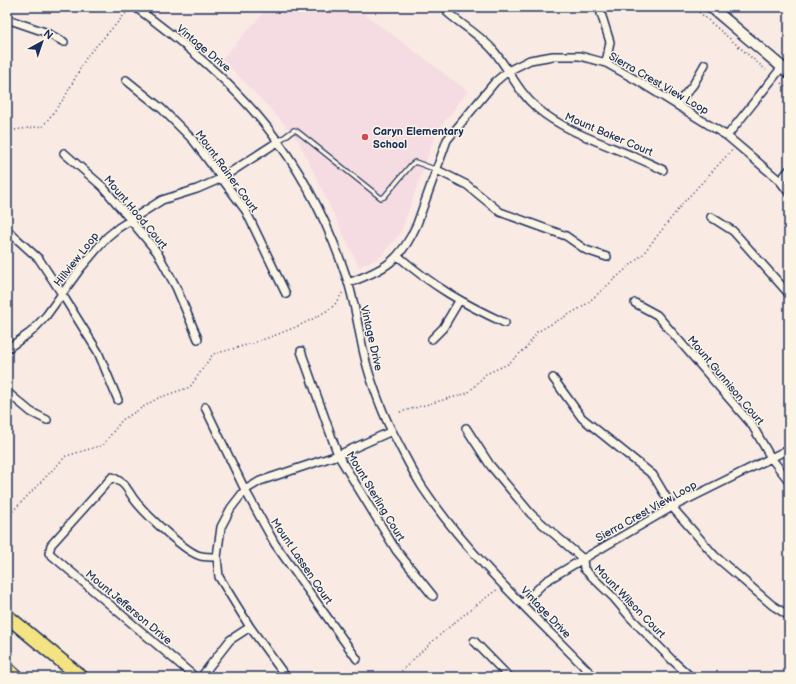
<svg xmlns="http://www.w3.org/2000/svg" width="796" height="684" font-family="'Balsamiq Sans',sans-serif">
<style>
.built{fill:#f5dce2}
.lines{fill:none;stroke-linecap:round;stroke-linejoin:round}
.service-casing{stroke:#1b2f5e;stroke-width:6}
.minor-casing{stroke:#1b2f5e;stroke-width:10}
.secondary-casing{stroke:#1b2f5e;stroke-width:13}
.motorway-casing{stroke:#1b2f5e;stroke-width:16}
.path{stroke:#1b2f5e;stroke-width:1.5;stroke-dasharray:1 3;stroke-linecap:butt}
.service{stroke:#fcf5e5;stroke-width:3.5}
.minor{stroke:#fcf5e5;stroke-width:7}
.secondary{stroke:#fcf5e5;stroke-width:10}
.motorway{stroke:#f4e382;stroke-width:13}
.poi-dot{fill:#d1495b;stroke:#fcf5e5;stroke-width:1.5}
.labels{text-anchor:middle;stroke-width:3;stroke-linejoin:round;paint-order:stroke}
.street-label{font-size:11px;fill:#1b2f5e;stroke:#fcf5e5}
.poi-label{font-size:11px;font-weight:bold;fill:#1b2f5e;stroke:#fcf5e5;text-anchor:start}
</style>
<rect width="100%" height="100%" fill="#f9eae4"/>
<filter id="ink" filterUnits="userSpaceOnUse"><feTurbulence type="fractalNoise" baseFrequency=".025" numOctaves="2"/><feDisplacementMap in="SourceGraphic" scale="8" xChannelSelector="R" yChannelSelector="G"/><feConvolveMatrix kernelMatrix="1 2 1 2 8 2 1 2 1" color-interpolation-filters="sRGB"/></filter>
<g filter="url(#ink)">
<path class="built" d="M 269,7 L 355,7 L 468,91 L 436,133 L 400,234 L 380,257 L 359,267 L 299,142 L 279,118 L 222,59 Z"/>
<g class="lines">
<g class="service-casing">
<path id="service" d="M 279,141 L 294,130 L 297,131 L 381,198 L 384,197 L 411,165 L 415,162 L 437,170"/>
</g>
<g class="minor-casing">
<path id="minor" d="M 135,7 C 241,83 307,156 348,282 C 358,313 360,348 371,379 C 377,397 384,417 393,433 C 403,452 412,471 423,488 C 470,558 536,617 594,677
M 599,7 L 610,42 L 606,63
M 448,13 C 462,25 481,36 493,50 C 509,69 518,92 537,108 C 569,136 624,149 663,170
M 7,19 L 45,32 L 64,42
M 126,80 L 162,109 L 193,140 L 246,211 L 286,294
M 677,104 L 693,85 L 705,64
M 727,136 L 782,67
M 64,153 L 103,187 L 157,252 L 176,287 L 198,339
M 437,170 L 467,185 L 500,212 L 566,236 L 586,250 L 607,257
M 780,181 L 789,170
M 711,217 L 733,231 L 789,294
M 7,230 L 39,259 L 62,294 L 98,352 L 118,400
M 398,256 C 434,287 462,303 505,323
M 348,283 C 384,270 401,261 417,224 L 447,140 L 495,82 L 508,71 L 530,60 L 553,56 L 580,56 L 606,63 L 638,81 L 727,136 L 780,181 L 789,193
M 635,303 L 657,315 L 752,425 L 771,458 L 789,481
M 432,339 L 443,328 L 459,301
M 7,349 L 31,332 L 46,316 L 80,269 L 107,237 L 118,228 L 162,200 L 197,189 L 220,179 L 279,141
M 301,351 L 338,455 L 396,550 L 433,596
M 553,378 L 582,418 L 653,475 L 672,507 L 715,556 L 772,605 L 789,616
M 7,392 L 31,412 L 47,420
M 205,407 L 245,490 L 275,544 L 357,659
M 466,428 L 490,465 L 531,514 L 583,559 L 584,569 L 614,598 L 630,617 L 672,660 L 691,677
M 522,604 L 546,581 L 583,559 L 672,507 L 789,449
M 474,641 L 509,677
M 195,677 L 49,553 L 51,545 L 112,477 C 129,485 126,490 137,503 C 148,516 186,553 201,556 C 206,557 212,557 217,557
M 201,677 L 230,640 L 250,627
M 286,677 L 250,627 L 219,577 L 217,557 L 221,527 L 231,508 L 245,490 L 260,481 L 338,455 L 392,431"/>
</g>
<g class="secondary-casing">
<path id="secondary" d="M 711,7 L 789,73"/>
</g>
<g class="motorway-casing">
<path id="motorway" d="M 7,616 L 81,677
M 7,669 L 16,677"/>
</g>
<path class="path" d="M 693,7 L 766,70
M 781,83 L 789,89
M 7,131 L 43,126 L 65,97 L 87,56 L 128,11
M 400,412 L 468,393 L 486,374 L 508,364 L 527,347 L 537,332 L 584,306 L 643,254 L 683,203 L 732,150
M 7,517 L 66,456 L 103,445 L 122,420 L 158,398 L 190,387 L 213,354 C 247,346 304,328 332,307 C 337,303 340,296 343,292
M 396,677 C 427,644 461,616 498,589"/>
<use href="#service" class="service"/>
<use href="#minor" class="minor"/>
<use href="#secondary" class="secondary"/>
<use href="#motorway" class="motorway"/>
</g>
</g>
<circle class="poi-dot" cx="365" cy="137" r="4"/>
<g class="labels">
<g class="street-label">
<text transform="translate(204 48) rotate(40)" y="4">Vintage Drive</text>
<text transform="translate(659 83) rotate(30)" y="4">Sierra Crest View Loop</text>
<text transform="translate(609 134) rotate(23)" y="4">Mount Baker Court</text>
<text transform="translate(227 171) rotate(54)" y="4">Mount Rainer Court</text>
<text transform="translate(136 212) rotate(50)" y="4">Mount Hood Court</text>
<text transform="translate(76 259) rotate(-52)" y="4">Hillview Loop</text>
<text transform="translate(372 338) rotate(77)" y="4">Vintage Drive</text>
<text transform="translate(726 380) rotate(50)" y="4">Mount Gunnison Court</text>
<text transform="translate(376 496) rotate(59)" y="4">Mount Sterling Court</text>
<text transform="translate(646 511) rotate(-29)" y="4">Sierra Crest View Loop</text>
<text transform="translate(302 561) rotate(56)" y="4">Mount Lassen Court</text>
<text transform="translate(630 601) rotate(46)" y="4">Mount Wilson Court</text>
<text transform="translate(129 607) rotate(40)" y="4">Mount Jefferson Drive</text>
<text transform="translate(546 612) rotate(46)" y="4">Vintage Drive</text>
</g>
<g class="poi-label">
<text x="373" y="135">Caryn Elementary<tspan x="373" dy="13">School</tspan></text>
</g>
</g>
<rect width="796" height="684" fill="none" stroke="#fcf5e5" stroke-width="24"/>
<rect x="12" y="12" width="772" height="660" fill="none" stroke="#1b2f5e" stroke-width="1.5" filter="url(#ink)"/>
<g transform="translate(42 42) rotate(40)" stroke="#fcf5e5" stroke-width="3" paint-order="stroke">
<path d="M0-3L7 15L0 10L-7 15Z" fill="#1b2f5e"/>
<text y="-6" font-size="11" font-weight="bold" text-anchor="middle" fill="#1b2f5e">N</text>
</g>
</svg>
